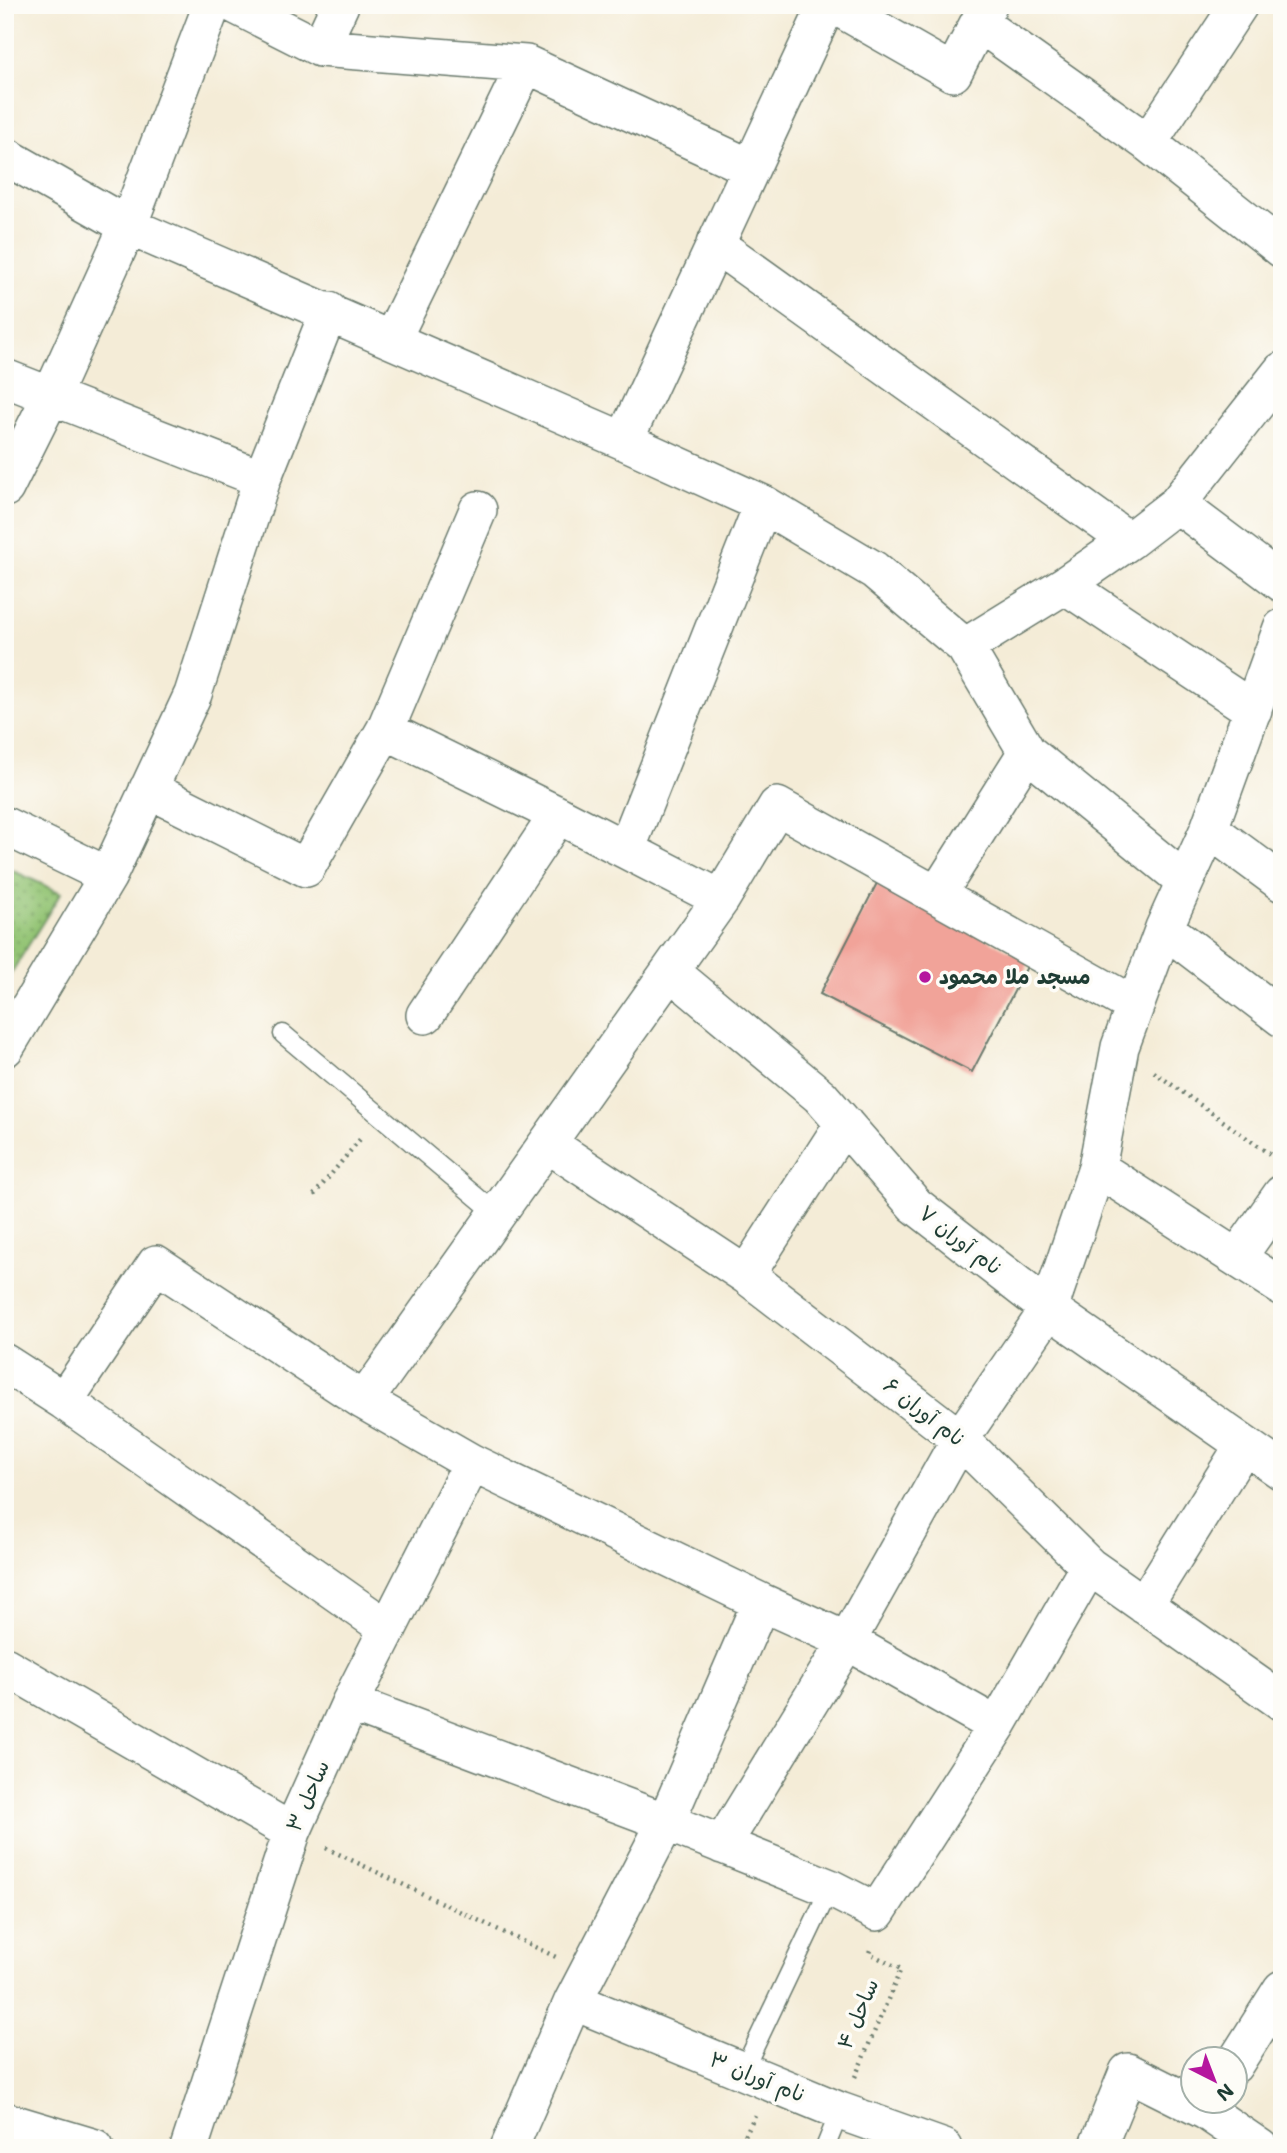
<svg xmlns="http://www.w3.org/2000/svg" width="1287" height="2153" font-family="'Shantell Sans','Playpen Sans Arabic',sans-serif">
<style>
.grass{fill:url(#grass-dots);stroke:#5a8155;stroke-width:2}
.building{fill:#f1a399}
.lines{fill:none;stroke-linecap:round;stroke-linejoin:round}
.service-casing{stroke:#6a7a6d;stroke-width:21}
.minor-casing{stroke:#6a7a6d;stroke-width:40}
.path{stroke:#6a7a6d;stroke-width:4.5;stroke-dasharray:2 5;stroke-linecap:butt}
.service{stroke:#fff;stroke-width:18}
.minor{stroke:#fff;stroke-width:37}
.poi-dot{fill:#b5179e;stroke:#fdfcf7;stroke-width:2.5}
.labels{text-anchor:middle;stroke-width:7;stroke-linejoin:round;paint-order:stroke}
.poi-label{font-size:21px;font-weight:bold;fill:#1f3d34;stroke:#fdfcf7;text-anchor:start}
.street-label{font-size:21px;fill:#1f3d34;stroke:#fdfcf7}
</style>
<defs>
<pattern id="grass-dots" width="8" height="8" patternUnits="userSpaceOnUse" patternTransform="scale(1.75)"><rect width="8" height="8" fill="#94c576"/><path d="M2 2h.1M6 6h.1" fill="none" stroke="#78a162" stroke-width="1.8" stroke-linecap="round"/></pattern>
</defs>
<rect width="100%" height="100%" fill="#fdfcf7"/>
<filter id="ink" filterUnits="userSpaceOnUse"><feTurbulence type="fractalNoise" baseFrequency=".0143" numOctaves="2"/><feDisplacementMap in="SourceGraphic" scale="14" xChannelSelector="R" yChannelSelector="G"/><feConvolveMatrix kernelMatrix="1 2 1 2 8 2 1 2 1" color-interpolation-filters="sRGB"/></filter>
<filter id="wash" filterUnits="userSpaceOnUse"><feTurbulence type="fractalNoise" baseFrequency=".00686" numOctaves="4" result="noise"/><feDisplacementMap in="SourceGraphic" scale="28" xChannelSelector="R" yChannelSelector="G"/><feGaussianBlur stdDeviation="1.57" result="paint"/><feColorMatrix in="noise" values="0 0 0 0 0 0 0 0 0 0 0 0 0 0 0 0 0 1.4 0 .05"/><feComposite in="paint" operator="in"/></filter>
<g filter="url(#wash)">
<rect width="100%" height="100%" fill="#f4ecd7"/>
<path class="grass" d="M 5,867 L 61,893 L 5,983 Z"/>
<g id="blocks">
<path class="building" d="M 877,883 L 1030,961 L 972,1072 L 820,994 Z"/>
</g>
</g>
<g filter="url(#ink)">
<use href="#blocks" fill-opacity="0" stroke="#6a7a6d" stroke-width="2"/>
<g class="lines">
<g class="service-casing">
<path id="service" d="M 283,1034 L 498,1215
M 743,2071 L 830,1888
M 825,2148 L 840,2111"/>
</g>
<g class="minor-casing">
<path id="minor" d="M 235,5 L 320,48 L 526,64 L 751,168
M 834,5 L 953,73 L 988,5
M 979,23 L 1148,143 L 1239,5
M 320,48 L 340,5
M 1148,143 L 1282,249
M 5,156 L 128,226 L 624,441 L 763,504 L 874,570 L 965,647 L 1027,752 L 1185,881
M 715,244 L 1129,541
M 392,339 L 526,64
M 5,378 L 262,479
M 624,441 L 827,5
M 5,488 L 51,396 L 128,226 L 212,5
M 1177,504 L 1282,583
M 1065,585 L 1253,710
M 965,647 L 1065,585 L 1129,541 L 1177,504 L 1282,371
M 385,730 L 478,510
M 148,789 L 306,868 L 385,730 L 558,815 L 721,899
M 5,826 L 108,876
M 1209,829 L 1282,883
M 626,850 L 763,504
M 937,895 L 1027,752
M 1164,928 L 1282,1018
M 670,971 L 820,1096 L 915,1205 L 1049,1309 L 1282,1471
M 425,1015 L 558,815
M 5,1048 L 108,876 L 193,694 L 262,479 L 329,311
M 548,1144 L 746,1275 L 960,1439 L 1089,1566 L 1282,1702
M 1097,1168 L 1282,1287
M 1237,1258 L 1282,1194
M 746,1275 L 844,1123
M 5,1363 L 64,1401 L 388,1629
M 64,1401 L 156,1264 L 364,1401 L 721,899 L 777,806 L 1135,1006
M 364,1401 L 472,1463 L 761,1602 L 847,1641 L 997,1726
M 1144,1605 L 1244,1445
M 5,1666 L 292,1832
M 350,1703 L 666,1822 L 830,1888 L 877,1912 L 997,1726 L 1089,1566
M 722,1845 L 847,1641 L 960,1439 L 1049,1309 L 1097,1168 L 1120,1047 L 1164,928 L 1209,829 L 1282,628
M 573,2001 L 840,2111 L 944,2148
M 1234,2065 L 1282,1989
M 5,2121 L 95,2148
M 189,2148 L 292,1832 L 350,1703 L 472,1463
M 509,2148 L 573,2001 L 666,1822 L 761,1602
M 1097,2148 L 1128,2072 L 1206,2111 L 1260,2148"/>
</g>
<path class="path" d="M 1154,1072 L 1275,1158
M 314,1195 L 361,1138
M 326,1848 L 556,1957
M 855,2077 L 901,1969 L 869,1953 L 871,1947
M 739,2148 L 755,2115"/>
<use href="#service" class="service"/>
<use href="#minor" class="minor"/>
</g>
</g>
<circle class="poi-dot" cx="925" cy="977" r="7"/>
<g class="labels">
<g class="poi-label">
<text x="939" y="984">مسجد ملا محمود</text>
</g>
<g class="street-label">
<text transform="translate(960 1240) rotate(38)" y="7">نام آوران ۷</text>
<text transform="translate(924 1412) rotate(38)" y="7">نام آوران ۶</text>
<text transform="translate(308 1796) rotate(-66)" y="7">ساحل ۳</text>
<text transform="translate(858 2014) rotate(-67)" y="7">ساحل ۴</text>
<text transform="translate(757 2077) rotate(22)" y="7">نام آوران ۳</text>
</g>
</g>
<rect width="1287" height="2153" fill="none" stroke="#fdfcf7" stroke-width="28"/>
<g transform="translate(1214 2080) rotate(138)"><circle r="33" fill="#fdfcf7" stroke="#a4b0a9" stroke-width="2"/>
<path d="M0-5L12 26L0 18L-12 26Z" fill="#b5179e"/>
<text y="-10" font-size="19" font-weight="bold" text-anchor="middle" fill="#1f3d34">N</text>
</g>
</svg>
